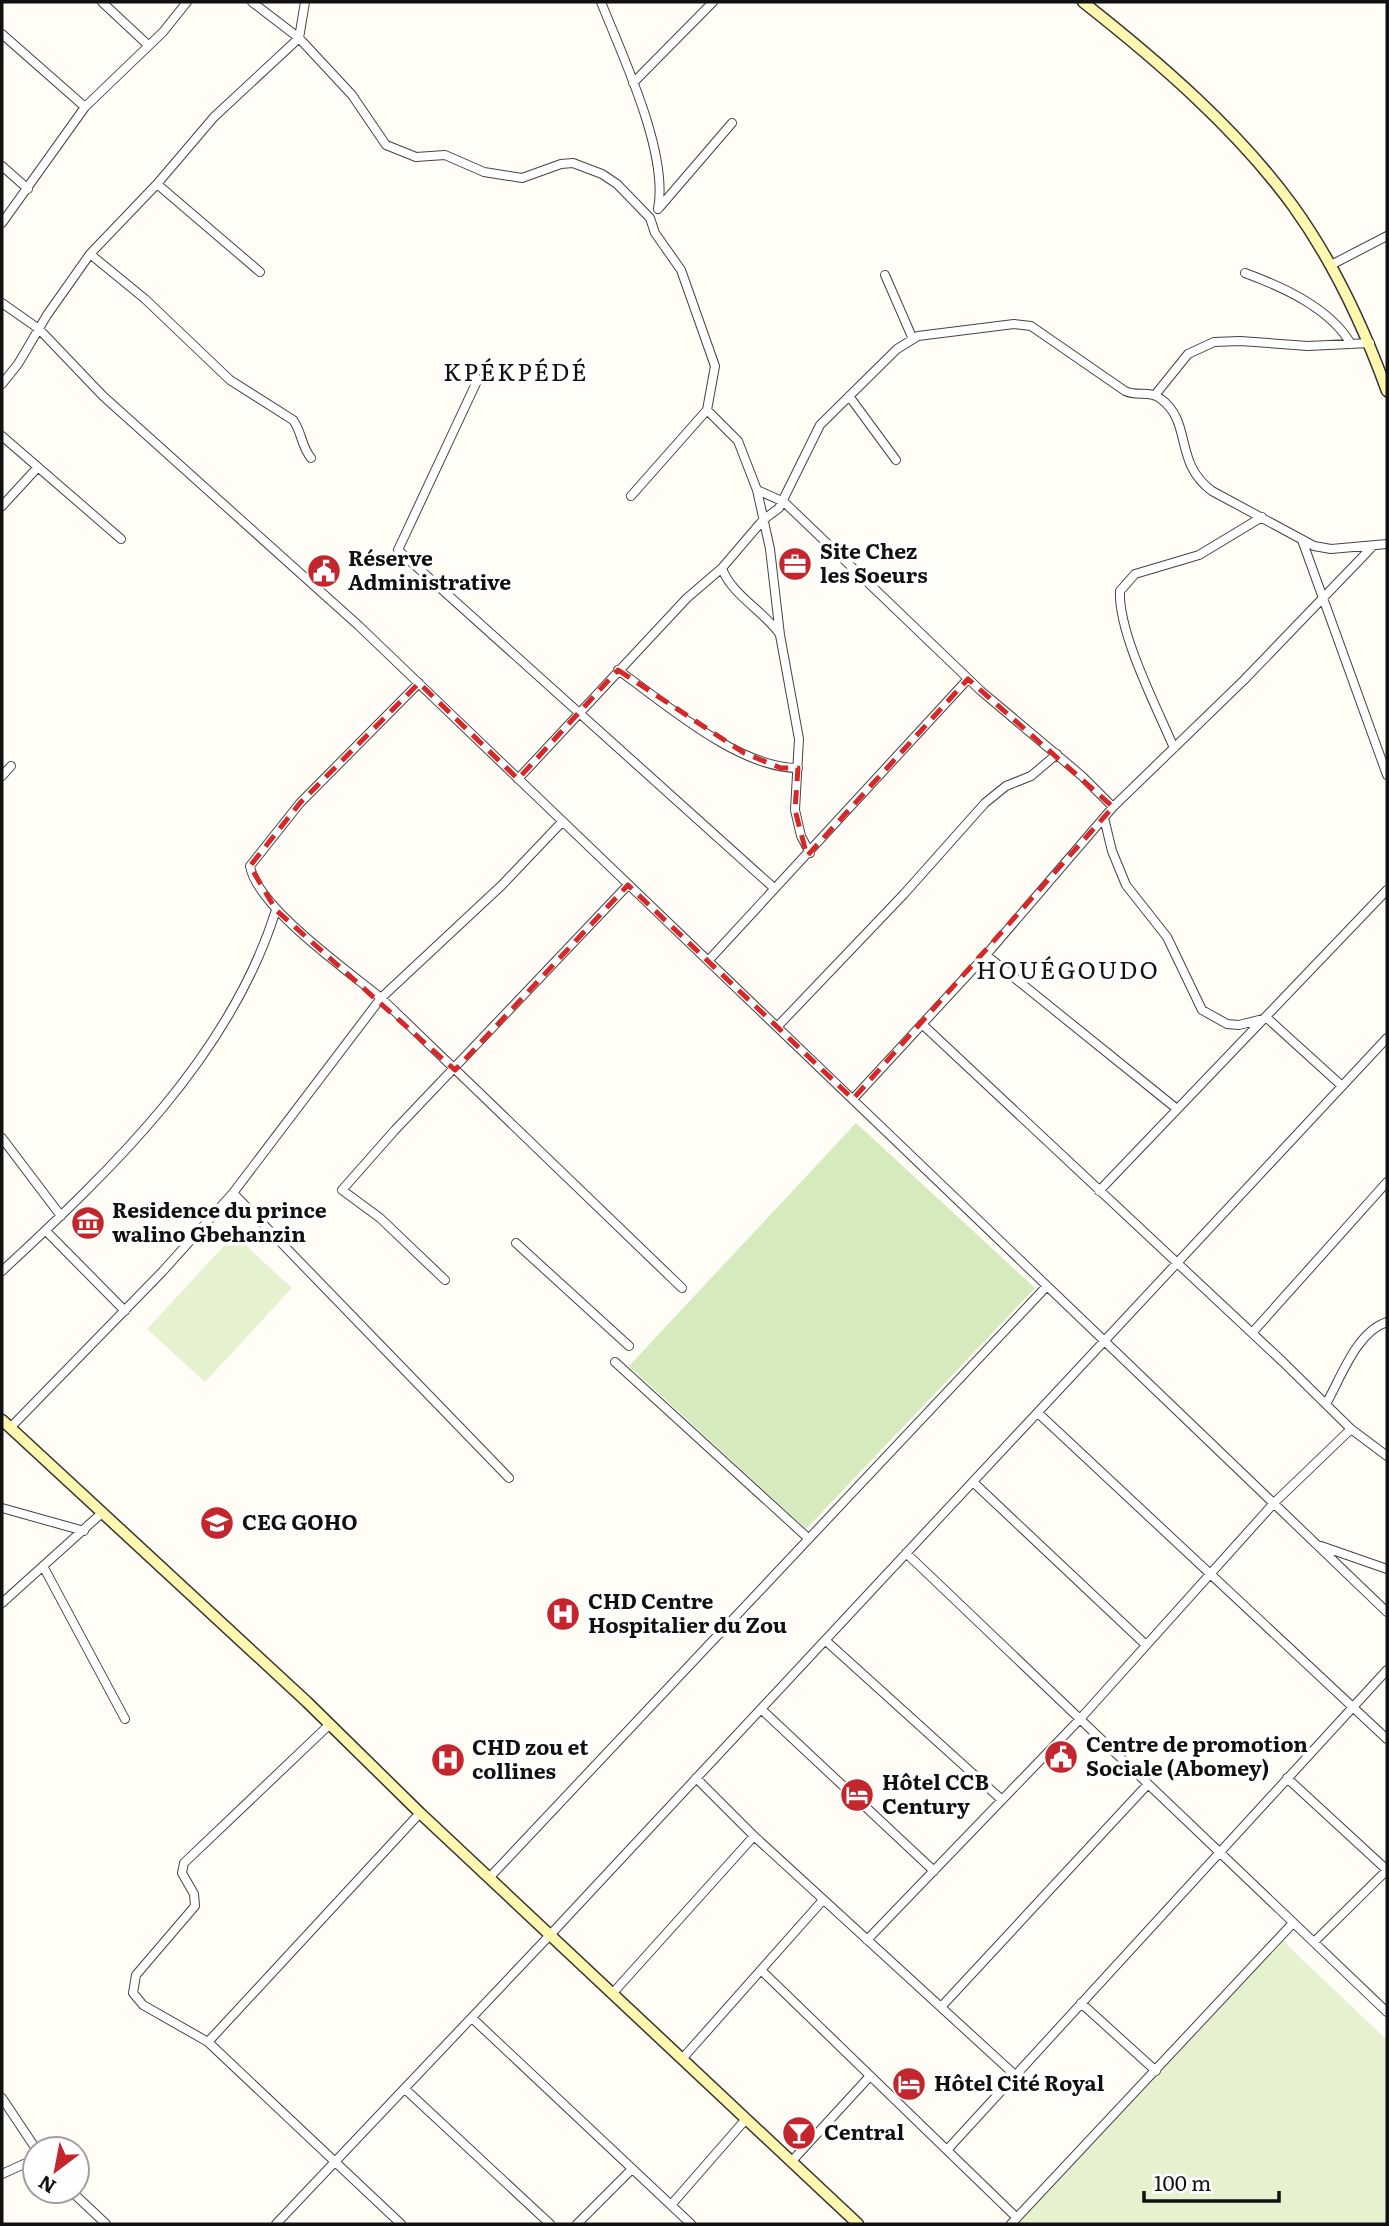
<svg xmlns="http://www.w3.org/2000/svg" width="1389" height="2226" font-family="Literata,serif">
<style>
.green{fill:#d5ebbd}
.pitch{fill:#e6f2cf}
.lines{fill:none;stroke-linecap:round;stroke-linejoin:round}
.street-casing{stroke:#444;stroke-width:10}
.secondary-casing{stroke:#333;stroke-width:13}
.street{stroke:#fff;stroke-width:8}
.secondary{stroke:#fff6b0;stroke-width:10}
.marked{fill:none;stroke:#d62828;stroke-width:5;stroke-dasharray:14 9;stroke-linejoin:round}
.labels{text-anchor:middle;stroke-width:7;stroke-linejoin:round;paint-order:stroke}
.poi-label{font-size:21px;font-weight:bold;fill:#111;stroke:#fff;text-anchor:start}
.quarter-label{font-size:24px;letter-spacing:2px;fill:#111;stroke:#fff}
</style>
<rect width="100%" height="100%" fill="#fffdf5"/>
<path class="green" d="M 856,1123 L 1035,1288 L 806,1529 L 629,1366 Z"/>
<path class="pitch" d="M 234,1235 L 292,1288 L 205,1382 L 147,1329 Z
M 1283,1941 L 1387,2040 L 1387,2224 L 1016,2224 Z"/>
<g class="lines">
<g class="street-casing">
<path id="street" d="M 102,2 L 148,45
M 252,2 L 299,38 L 325,66 L 352,95 L 386,145 L 416,157 L 445,155 L 484,172 L 522,178 L 561,164 L 573,163 L 602,174 L 617,184 L 650,218 L 655,233 L 681,270 L 715,366 L 707,410 L 738,441 L 757,490 L 770,549 L 780,635 L 799,739 L 795,810 L 801,836 L 810,853
M 601,2 C 622,55 669,153 658,209
M 2,34 L 85,107
M 633,83 L 713,2
M 2,166 L 28,189
M 157,184 L 260,272
M 659,208 L 732,123
M 2,223 L 85,107 L 163,32 L 187,2
M 90,254 L 145,299 L 230,380 L 293,420 C 302,432 301,446 311,458
M 1331,265 L 1387,236
M 1245,273 C 1283,287 1330,308 1351,344
M 885,275 L 912,337
M 2,303 L 39,329 L 103,396 L 359,626 L 1387,1612
M 478,379 L 398,550 L 774,888
M 2,384 L 18,364 L 47,315 L 90,254 L 157,184 L 214,117 L 299,38 L 305,2
M 1155,395 L 1188,354 L 1214,342 L 1240,341 L 1308,346 L 1370,343
M 849,396 L 896,460
M 2,436 L 121,539
M 757,490 L 784,502 L 981,691 L 1082,776 L 1113,807
M 631,496 L 707,410
M 2,506 L 38,467
M 1302,540 L 1387,775
M 722,568 C 730,593 762,610 779,633
M 618,670 C 666,704 738,768 798,768
M 1174,748 C 1157,708 1118,633 1120,591 L 1135,574 L 1199,555 L 1262,517
M 2,776 L 11,766
M 518,779 L 687,598 L 722,568 L 763,520 L 779,508 L 820,425 L 897,349 L 918,336 L 1014,324 L 1031,326 L 1125,391 C 1137,397 1150,390 1161,399 C 1193,423 1173,462 1212,491 L 1314,546 L 1331,549 L 1387,544
M 1104,818 L 1112,851 L 1126,885 L 1167,937 L 1202,1010 L 1227,1024 L 1239,1025 L 1267,1018 L 1342,1086
M 562,822 L 502,885 L 381,998 L 682,1288
M 986,955 L 1177,1109
M 708,961 L 968,679
M 922,1024 L 1283,1362 L 1351,1429 L 1387,1456
M 777,1027 L 904,894 L 985,803 L 1006,786 L 1031,776 L 1057,754
M 853,1099 L 986,955 L 1113,807 L 1244,680 L 1373,546
M 2,1138 L 61,1216
M 1099,1191 L 1387,890
M 233,1193 L 509,1478
M 46,1231 L 125,1311
M 516,1243 L 629,1346
M 2,1271 C 112,1169 230,1057 276,910
M 445,1280 L 380,1218 L 342,1190 L 395,1130 L 628,885
M 1252,1333 L 1387,1182
M 615,1362 L 808,1538
M 1326,1404 C 1341,1378 1356,1332 1387,1322
M 1038,1413 L 1387,1739
M 10,1428 L 163,1271 L 233,1193 L 381,998 C 347,970 257,907 250,866 L 300,803 L 419,683
M 973,1482 L 1146,1645
M 2,1508 L 84,1531
M 1321,1546 L 1387,1569
M 906,1553 L 1387,2012
M 43,1566 L 125,1719
M 2,1603 L 103,1512
M 825,1640 L 1002,1800
M 761,1709 L 934,1871
M 329,1725 L 184,1863 L 182,1873 L 194,1894 L 195,1906 L 136,1975 L 133,1993 L 143,2005 L 208,2042 L 401,2224
M 696,1778 L 754,1836 L 1015,2075
M 1287,1778 L 1387,1870
M 489,1878 L 1047,1286
M 867,1940 L 1080,1719 L 1274,1503 L 1351,1429
M 1314,1942 L 1387,1870
M 761,1970 L 1017,2218
M 612,1994 L 754,1836
M 1081,2003 L 1156,2071
M 941,2007 L 1148,1784
M 472,2018 L 691,2224
M 208,2042 L 420,1813
M 682,2059 L 823,1900
M 405,2089 L 550,2224
M 2,2098 L 36,2149
M 947,2150 L 1387,1670
M 791,2162 L 870,2076
M 2,2174 L 35,2159
M 71,2191 L 106,2224
M 671,2205 L 746,2119
M 276,2224 L 550,1935 L 1387,1038
M 577,2224 L 632,2169
M 1011,2224 L 1293,1923"/>
</g>
<g class="secondary-casing">
<path id="secondary" d="M 1083,2 C 1158,61 1237,129 1293,206 C 1334,263 1363,325 1387,391
M 2,1420 L 307,1702 L 420,1813 L 858,2224"/>
</g>
<use href="#street" class="street"/>
<use href="#secondary" class="secondary"/>
</g>
<path class="marked" d="M 618,670 L 744,753 L 781,768 L 798,768 L 795,810 L 807,856 L 968,679 L 1113,807 L 853,1099 L 628,885 L 455,1070 L 276,910 L 250,866 L 300,803 L 419,683 L 518,779 Z"/>
<defs>
<g id="office-disc" transform="scale(1.75)"><circle r="9.5" fill="#c4262e" stroke="#fff"/><path d="M-6-3h4V-5.5h4V-3h4V5H-6ZM-1-4.5V-3h2v-1.5ZM-6 0V1H6V0Z" fill="#fff"/></g>
<g id="civic-disc" transform="scale(1.75)"><circle r="9.5" fill="#c4262e" stroke="#fff"/><path d="M-.6-6.5H3V-4.5H.6V-3L4-1V1h2V6H-6V1h2V-1L-.6-3ZM-1.2 2.5V6h2.4V2.5Z" fill="#fff"/></g>
<g id="museum-disc" transform="scale(1.75)"><circle r="9.5" fill="#c4262e" stroke="#fff"/><path d="M0-6L6-3V-2H-6V-3ZM-5-1h2V3h-2ZM-1-1h2V3h-2ZM3-1h2V3H3ZM-6 4H6V6H-6Z" fill="#fff"/></g>
<g id="school-disc" transform="scale(1.75)"><circle r="9.5" fill="#c4262e" stroke="#fff"/><path d="M0-5L7-2L0 1L-7-2ZM-4 1L0 2.5L4 1V4Q0 6-4 4Z" fill="#fff"/></g>
<g id="hospital-disc" transform="scale(1.75)"><circle r="9.5" fill="#c4262e" stroke="#fff"/><path d="M-5-5h3v3.5h4V-5h3V5h-3V1.5h-4V5h-3Z" fill="#fff"/></g>
<g id="hotel-disc" transform="scale(1.75)"><circle r="9.5" fill="#c4262e" stroke="#fff"/><path d="M-6-4.5h1.5V1H6V5H4.5V3h-9V5H-6ZM-4 0a1.8 1.8 0 1 1 3.6 0ZM.5 0V-2.5h3Q6-2.5 6 0Z" fill="#fff"/></g>
<g id="bar-disc" transform="scale(1.75)"><circle r="9.5" fill="#c4262e" stroke="#fff"/><path d="M-6-5H6L.8 .8V4.5H3.5V6h-7V4.5H-.8V.8Z" fill="#fff"/></g>
</defs>
<g fill-rule="evenodd">
<use href="#office-disc" x="795" y="564"/>
<use href="#civic-disc" x="324" y="571"/>
<use href="#museum-disc" x="88" y="1223"/>
<use href="#school-disc" x="217" y="1523"/>
<use href="#hospital-disc" x="563" y="1614"/>
<use href="#civic-disc" x="1061" y="1757"/>
<use href="#hospital-disc" x="448" y="1760"/>
<use href="#hotel-disc" x="857" y="1795"/>
<use href="#hotel-disc" x="909" y="2084"/>
<use href="#bar-disc" x="799" y="2133"/>
</g>
<g class="labels">
<g class="poi-label">
<text x="820" y="559">Site Chez<tspan x="820" dy="24">les Soeurs</tspan></text>
<text x="348" y="566">Réserve<tspan x="348" dy="24">Administrative</tspan></text>
<text x="112" y="1218">Residence du prince<tspan x="112" dy="24">walino Gbehanzin</tspan></text>
<text x="242" y="1530">CEG GOHO</text>
<text x="588" y="1609">CHD Centre<tspan x="588" dy="24">Hospitalier du Zou</tspan></text>
<text x="1086" y="1752">Centre de promotion<tspan x="1086" dy="24">Sociale (Abomey)</tspan></text>
<text x="472" y="1755">CHD zou et<tspan x="472" dy="24">collines</tspan></text>
<text x="882" y="1790">Hôtel CCB<tspan x="882" dy="24">Century</tspan></text>
<text x="934" y="2091">Hôtel Cité Royal</text>
<text x="824" y="2140">Central</text>
</g>
<g class="quarter-label">
<text x="516" y="381">KPÉKPÉDÉ</text>
<text x="1068" y="979">HOUÉGOUDO</text>
</g>
</g>
<rect width="1389" height="2226" fill="none" stroke="#111111" stroke-width="7"/>
<g transform="translate(56 2170) rotate(212)"><circle r="33" fill="#ffffff" stroke="#a0a0a0" stroke-width="2"/>
<path d="M0-5L12 26L0 18L-12 26Z" fill="#c4262e"/>
<text y="-10" font-size="19" font-weight="bold" text-anchor="middle" fill="#111111">N</text>
</g>
<path d="M1144 2191v10h135v-10" fill="none" stroke="#111111" stroke-width="3.5"/>
<text x="1154" y="2191" font-size="21" fill="#111111" stroke="#ffffff" stroke-width="5" paint-order="stroke">100 m</text>
</svg>
